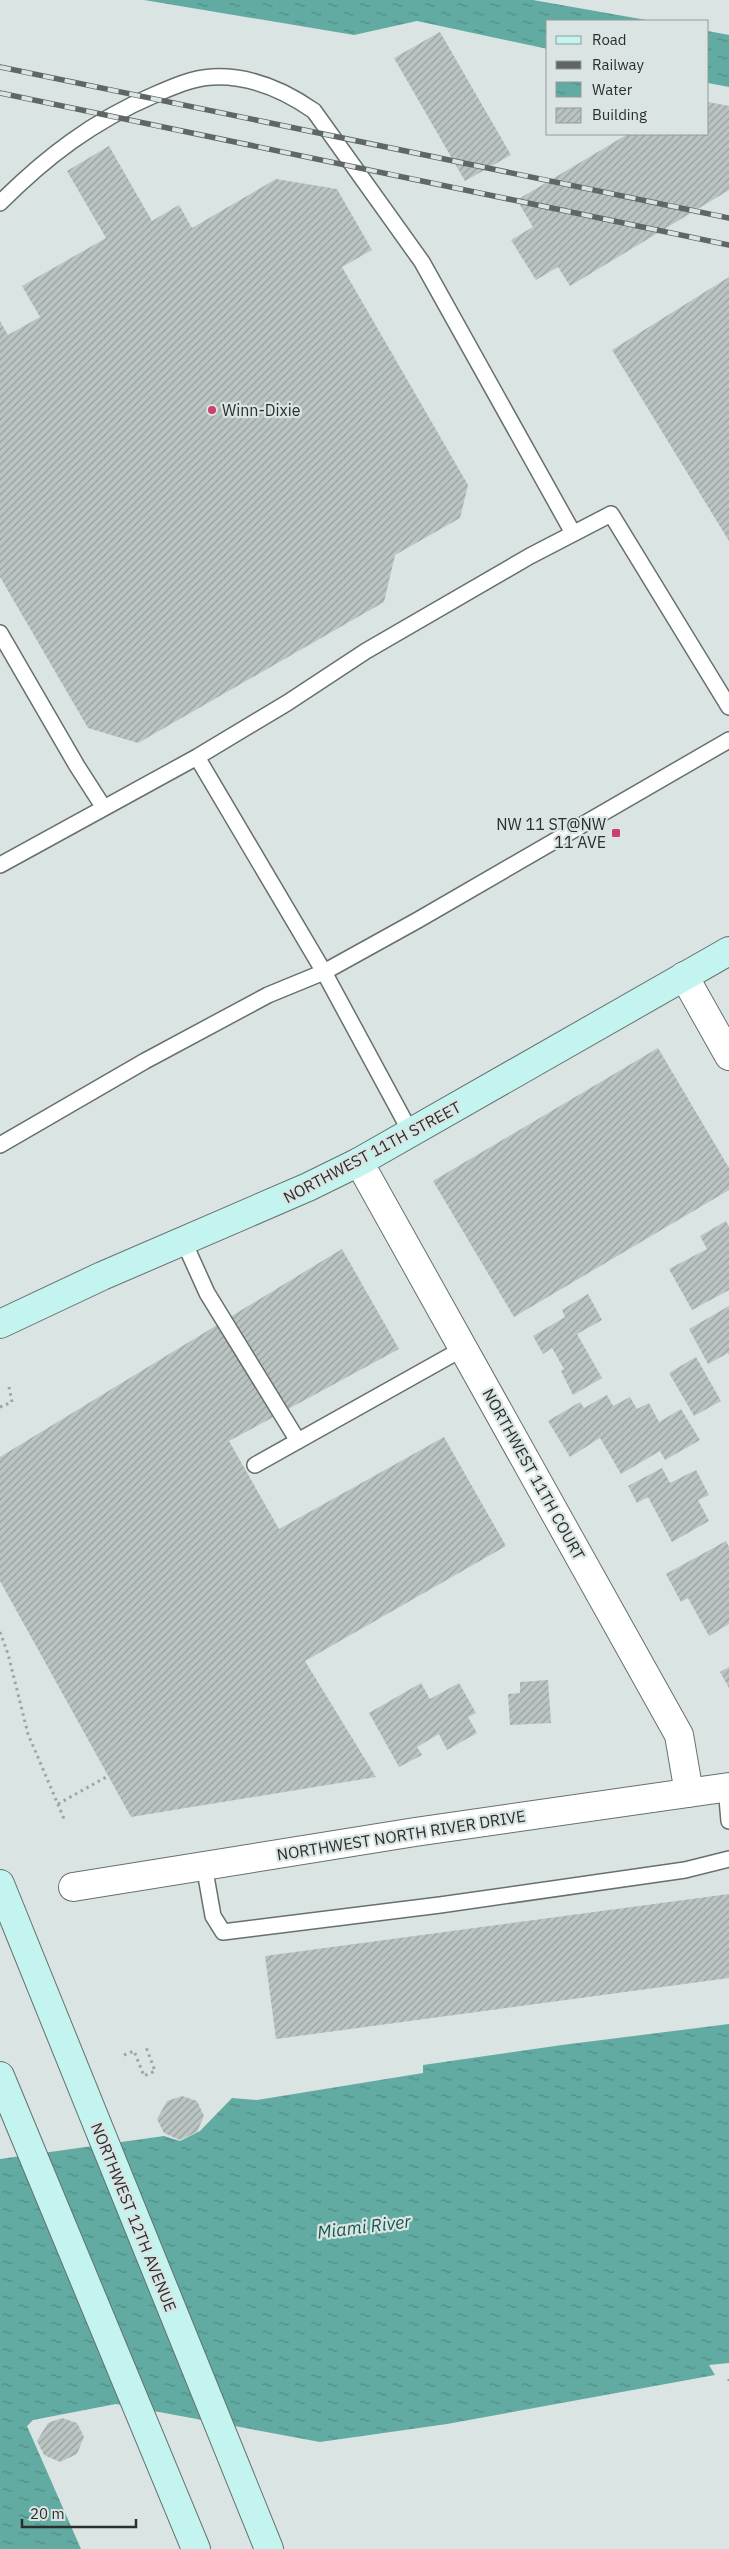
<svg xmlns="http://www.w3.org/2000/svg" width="729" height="2549" font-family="'IBM Plex Sans',sans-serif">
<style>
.water{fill:url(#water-ripples)}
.building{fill:url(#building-hatch)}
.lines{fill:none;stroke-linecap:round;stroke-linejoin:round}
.lane-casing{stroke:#67706f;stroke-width:18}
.street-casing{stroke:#67706f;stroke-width:30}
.secondary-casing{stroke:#67706f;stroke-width:30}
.path{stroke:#9da5a4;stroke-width:3;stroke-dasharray:2.5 4;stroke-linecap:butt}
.lane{stroke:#fff;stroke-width:15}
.street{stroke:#fff;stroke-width:28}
.secondary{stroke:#c3f4ef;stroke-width:28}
.rail-casing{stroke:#606665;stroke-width:5.5}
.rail{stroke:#dae4e3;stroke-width:4;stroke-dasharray:11;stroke-linecap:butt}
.poi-dot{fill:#cd3f6d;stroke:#dae4e3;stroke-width:2}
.labels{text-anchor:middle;stroke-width:4.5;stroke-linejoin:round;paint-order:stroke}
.poi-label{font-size:16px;fill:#2a2e2d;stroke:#dae4e3;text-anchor:start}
.street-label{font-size:16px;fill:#2a2e2d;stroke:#dae4e3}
.water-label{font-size:18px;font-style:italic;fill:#17564f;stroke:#dae4e3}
</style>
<defs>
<pattern id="water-ripples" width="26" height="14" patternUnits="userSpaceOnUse" patternTransform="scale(1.25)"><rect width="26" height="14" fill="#62aba2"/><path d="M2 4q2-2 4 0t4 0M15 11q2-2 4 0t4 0" fill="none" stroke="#518c84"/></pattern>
<pattern id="building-hatch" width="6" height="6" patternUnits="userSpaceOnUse" patternTransform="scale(1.25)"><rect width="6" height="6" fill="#bac4c2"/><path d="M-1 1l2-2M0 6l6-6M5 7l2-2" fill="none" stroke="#97a09e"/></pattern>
</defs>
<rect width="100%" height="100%" fill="#dae4e3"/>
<path class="water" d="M 144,0 L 533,0 L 652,21 L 548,21 L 548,49 L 417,21 L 354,35 Z
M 708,31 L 729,35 L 729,87 L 708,83 Z
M 729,2024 L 729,2363 L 709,2365 L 715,2375 L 447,2424 L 320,2442 L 116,2404 L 33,2420 L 27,2426 L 81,2549 L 0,2549 L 0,2159 L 164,2136 L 180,2141 L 200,2131 L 232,2098 L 257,2100 L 423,2073 L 423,2065 L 562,2045 Z"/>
<path class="building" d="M 440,32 L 511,155 L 465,181 L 394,58 Z
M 708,102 L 729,106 L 729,190 L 570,286 L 558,267 L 536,280 L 511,240 L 533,227 L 517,200 L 628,134 L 708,134 Z
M 109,146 L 152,221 L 179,205 L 192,228 L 276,179 L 337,189 L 372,250 L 342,267 L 468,485 L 460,518 L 395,555 L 384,602 L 138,743 L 88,728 L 0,577 L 0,321 L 8,335 L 40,317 L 22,286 L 106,238 L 67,171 Z
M 729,277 L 729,541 L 612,350 Z
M 658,1048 L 729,1168 L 729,1190 L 514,1317 L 433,1181 Z
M 726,1221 L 729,1227 L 729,1290 L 692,1310 L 669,1269 L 707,1249 L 700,1236 Z
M 342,1249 L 399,1349 L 229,1441 L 279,1529 L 444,1437 L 506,1546 L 305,1661 L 376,1777 L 131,1817 L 0,1581 L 0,1457 Z
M 588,1294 L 602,1320 L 577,1334 L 602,1378 L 573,1395 L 561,1371 L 564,1369 L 552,1348 L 543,1354 L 533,1336 L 565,1317 L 562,1310 Z
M 729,1306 L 729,1355 L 728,1353 L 708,1364 L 689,1329 Z
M 696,1357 L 721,1401 L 694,1416 L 669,1373 Z
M 607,1395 L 613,1406 L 630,1397 L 637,1409 L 649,1403 L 659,1422 L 681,1409 L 700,1440 L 665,1460 L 660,1451 L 621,1474 L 600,1438 L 570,1457 L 548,1421 L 580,1402 L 584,1408 Z
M 662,1468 L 670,1483 L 696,1470 L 709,1495 L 698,1500 L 709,1521 L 672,1542 L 648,1497 L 637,1503 L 628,1486 Z
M 726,1541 L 729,1547 L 729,1624 L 709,1636 L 688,1598 L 681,1602 L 666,1574 Z
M 729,1667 L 729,1688 L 720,1672 Z
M 548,1680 L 551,1723 L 510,1725 L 508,1694 L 520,1693 L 520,1682 Z
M 421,1683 L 430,1699 L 459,1683 L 476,1713 L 468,1717 L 477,1733 L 447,1750 L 439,1734 L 417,1747 L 422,1755 L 399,1767 L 369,1713 Z
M 729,1894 L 729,1978 L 276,2039 L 265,1956 Z
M 182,2096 L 197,2101 L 204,2116 L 197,2132 L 180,2140 L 164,2133 L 157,2119 L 167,2101 Z
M 62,2418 L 77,2423 L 84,2437 L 77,2454 L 60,2462 L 44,2455 L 37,2441 L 48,2423 Z"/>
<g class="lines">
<g class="lane-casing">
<path id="lane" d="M 0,203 C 46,157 93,121 154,95 C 172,87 192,78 212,77 C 250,75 284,90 314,111 L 422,262 L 573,533
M 0,633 L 77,766 L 104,808
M 197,757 L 324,972 L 411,1133
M 0,865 L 197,757 L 287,703 L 366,651 L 530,556 L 611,514 L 729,707
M 0,1145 L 145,1061 L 268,995 L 324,972 L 418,920 L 729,740
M 184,1242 L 207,1293 L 298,1441
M 255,1465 L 464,1348
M 726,1787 L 729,1821
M 204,1865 L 213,1916 L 223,1932 L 440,1905 L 685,1870 L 729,1859"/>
</g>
<g class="street-casing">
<path id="street" d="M 684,976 L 729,1056
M 359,1162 L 679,1735 L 689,1793
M 73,1887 L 415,1832 L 729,1787"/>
</g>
<g class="secondary-casing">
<path id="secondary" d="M 0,1324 L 102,1276 L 308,1187 L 359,1162 L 729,951
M 0,1884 L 269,2549
M 0,2076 L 196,2549"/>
</g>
<path class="path" d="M 0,1407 L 12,1402 L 9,1387
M 0,1632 L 8,1654 L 28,1734 L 65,1821
M 58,1804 L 108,1776
M 124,2055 L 134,2051 L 144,2076 L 155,2071 L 146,2047
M 729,2379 L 729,2381"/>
<use href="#lane" class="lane"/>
<use href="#street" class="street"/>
<use href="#secondary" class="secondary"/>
<g class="rail-casing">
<path id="rail" d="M 0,67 L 729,218
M 0,93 L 729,245"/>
</g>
<use href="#rail" class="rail"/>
</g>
<g class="poi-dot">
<circle cx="212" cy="410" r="5"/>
<rect x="611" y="828" width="10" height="10" rx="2.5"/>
</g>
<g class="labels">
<g class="poi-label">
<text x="222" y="416">Winn-Dixie</text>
<text x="606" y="830" text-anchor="end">NW 11 ST@NW<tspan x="606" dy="18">11 AVE</tspan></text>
</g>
<g class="street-label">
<text transform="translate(372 1152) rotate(-28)" y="6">NORTHWEST 11TH STREET</text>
<text transform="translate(534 1474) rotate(61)" y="6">NORTHWEST 11TH COURT</text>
<text transform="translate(401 1835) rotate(-9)" y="6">NORTHWEST NORTH RIVER DRIVE</text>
<text transform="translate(134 2217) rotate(68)" y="6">NORTHWEST 12TH AVENUE</text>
</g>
<g class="water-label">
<text transform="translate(364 2227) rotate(-7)" y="6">Miami River</text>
</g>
</g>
<rect x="546" y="20" width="162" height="115" fill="#dae4e3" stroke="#949b9a"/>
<rect x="556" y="36" width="25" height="8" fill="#c3f4ef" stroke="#949b9a"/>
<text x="592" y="45" font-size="15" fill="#2a2e2d">Road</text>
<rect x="556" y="61" width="25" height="8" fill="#606665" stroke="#949b9a"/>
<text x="592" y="70" font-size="15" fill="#2a2e2d">Railway</text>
<rect x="556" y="82" width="25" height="15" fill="url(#water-ripples)" stroke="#949b9a"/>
<text x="592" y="95" font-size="15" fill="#2a2e2d">Water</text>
<rect x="556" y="108" width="25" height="15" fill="url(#building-hatch)" stroke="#949b9a"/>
<text x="592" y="120" font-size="15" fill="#2a2e2d">Building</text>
<path d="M22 2519v8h114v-8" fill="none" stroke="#2a2e2d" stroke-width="2.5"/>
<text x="30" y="2519" font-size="15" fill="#2a2e2d" stroke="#dae4e3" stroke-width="4" paint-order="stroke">20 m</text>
</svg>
